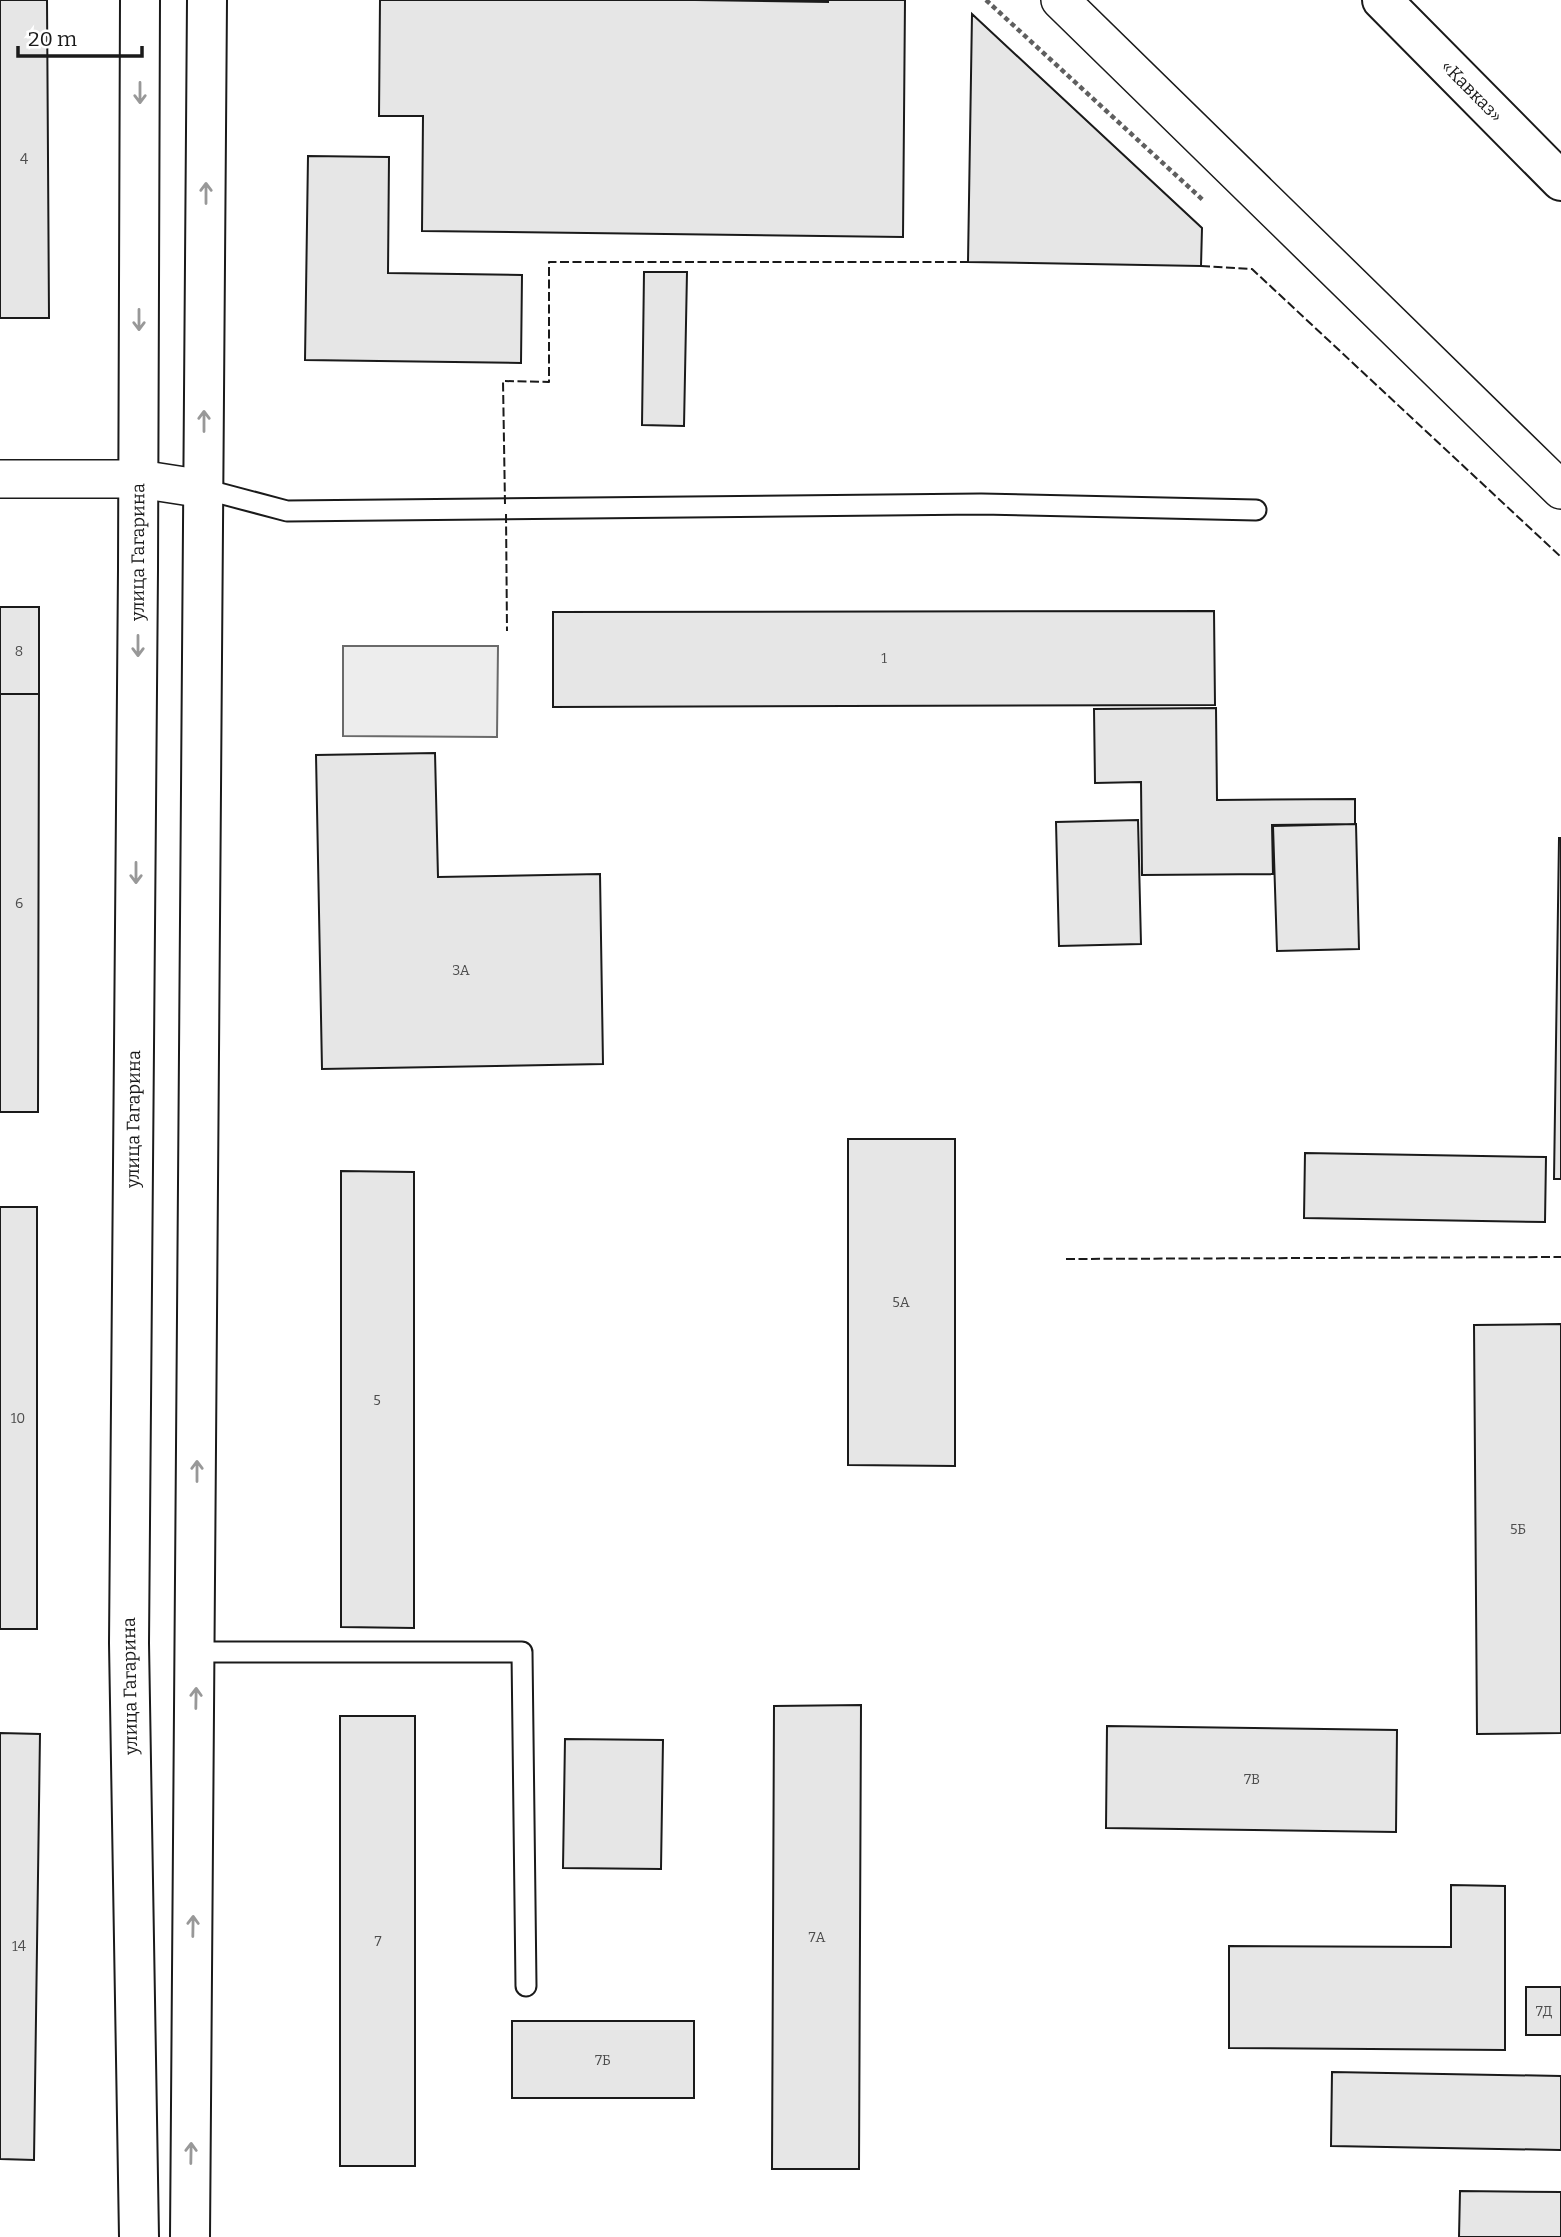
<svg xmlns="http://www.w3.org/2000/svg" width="1561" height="2237" font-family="Bitter,serif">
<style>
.built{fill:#ededed;stroke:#6a6a6a;stroke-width:2}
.building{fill:#e6e6e6;stroke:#1a1a1a;stroke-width:2}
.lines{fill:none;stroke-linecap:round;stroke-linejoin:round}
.lane-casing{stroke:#1a1a1a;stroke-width:23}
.street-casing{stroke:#1a1a1a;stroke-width:40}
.secondary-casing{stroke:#1a1a1a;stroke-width:42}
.highway-casing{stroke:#1a1a1a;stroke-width:42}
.path{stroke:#5f5f5f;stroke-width:4.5;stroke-dasharray:5 3.5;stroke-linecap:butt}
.lane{stroke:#fff;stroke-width:19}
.street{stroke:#fff;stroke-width:37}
.secondary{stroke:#fff;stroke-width:38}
.highway{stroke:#fff;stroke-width:38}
.fence{stroke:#1a1a1a;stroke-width:2;stroke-dasharray:9 3.5;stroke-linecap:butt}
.oneway{stroke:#989898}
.labels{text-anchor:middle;stroke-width:5;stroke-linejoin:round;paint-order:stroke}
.number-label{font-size:14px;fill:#4d4d4d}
.street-label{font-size:18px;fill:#1a1a1a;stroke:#fff}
</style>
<rect width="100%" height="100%" fill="#fff"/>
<path class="built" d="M 343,646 L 498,646 L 497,737 L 343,736 Z"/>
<path class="building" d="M 0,0 L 47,0 L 49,318 L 0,318 Z
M 380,0 L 905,0 L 903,237 L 422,231 L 423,116 L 379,116 Z
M 695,0 L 828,0 L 828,2 Z
M 972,14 L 1202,228 L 1201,266 L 968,262 Z
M 308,156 L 389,157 L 388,273 L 522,275 L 521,363 L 305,360 Z
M 644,272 L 687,272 L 684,426 L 642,425 Z
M 0,607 L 39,607 L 39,694 L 0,694 Z
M 1214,611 L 1215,705 L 553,707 L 553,612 Z
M 0,694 L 39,694 L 38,1112 L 0,1112 Z
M 1216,708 L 1217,800 L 1355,799 L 1355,824 L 1272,825 L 1273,874 L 1142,875 L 1141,782 L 1095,783 L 1094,709 Z
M 435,753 L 438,877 L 600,874 L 603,1064 L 322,1069 L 316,755 Z
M 1138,820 L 1141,944 L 1059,946 L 1056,822 Z
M 1356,824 L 1359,949 L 1277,951 L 1273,826 Z
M 1559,838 L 1561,838 L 1561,1179 L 1554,1179 Z
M 848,1139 L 955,1139 L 955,1466 L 848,1465 Z
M 1305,1153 L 1546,1157 L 1545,1222 L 1304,1218 Z
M 341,1171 L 414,1172 L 414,1628 L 341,1627 Z
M 0,1207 L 37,1207 L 37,1629 L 0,1629 Z
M 1561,1324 L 1561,1733 L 1477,1734 L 1474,1325 Z
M 861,1705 L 859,2169 L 772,2169 L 774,1706 Z
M 340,1716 L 415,1716 L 415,2166 L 340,2166 Z
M 1107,1726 L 1397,1730 L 1396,1832 L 1106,1828 Z
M 0,1733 L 40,1734 L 34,2160 L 0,2159 Z
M 565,1739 L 663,1740 L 661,1869 L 563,1868 Z
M 1451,1885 L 1505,1886 L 1505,2050 L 1229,2048 L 1229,1946 L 1451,1947 Z
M 1526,1987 L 1561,1987 L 1561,2035 L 1526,2035 Z
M 512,2021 L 694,2021 L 694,2098 L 512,2098 Z
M 1332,2072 L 1561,2076 L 1561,2150 L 1331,2146 Z
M 1460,2191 L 1561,2192 L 1561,2237 L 1459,2237 Z"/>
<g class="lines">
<g class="lane-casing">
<path id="lane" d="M 204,489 L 287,511 L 981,504 L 1256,510
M 196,1652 L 522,1652 L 526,1986"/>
</g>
<g class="street-casing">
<path id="street" d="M 1060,0 L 1561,490
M 0,479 L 139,479 L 204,489"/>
</g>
<g class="secondary-casing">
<g id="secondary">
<path id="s1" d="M 139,2237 L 129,1643 L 138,570 L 140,0"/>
<path d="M 190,2237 L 207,0"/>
</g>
</g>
<g class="highway-casing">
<g id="highway">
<path id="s2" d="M 1382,0 L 1561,181"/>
</g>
</g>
<path class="path" d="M 986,0 L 1204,201"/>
<use href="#lane" class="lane"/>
<use href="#street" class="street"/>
<use href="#secondary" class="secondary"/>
<use href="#highway" class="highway"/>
<path class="fence" d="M 1201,266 L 1252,269 L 1561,557
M 505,504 L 503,381 L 549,382 L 549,262 L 968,262
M 506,514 L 507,631
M 1066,1259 L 1561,1257"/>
</g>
<defs><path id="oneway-shaft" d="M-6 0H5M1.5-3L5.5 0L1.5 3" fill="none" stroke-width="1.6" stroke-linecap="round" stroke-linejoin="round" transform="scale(1.75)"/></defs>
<g class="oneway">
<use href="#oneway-shaft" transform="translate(140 93) rotate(90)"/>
<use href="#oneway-shaft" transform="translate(206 193) rotate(-90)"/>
<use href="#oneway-shaft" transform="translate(139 320) rotate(90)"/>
<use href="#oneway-shaft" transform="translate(204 421) rotate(-90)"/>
<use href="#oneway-shaft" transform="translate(138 646) rotate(90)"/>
<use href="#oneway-shaft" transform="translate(136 873) rotate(90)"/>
<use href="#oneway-shaft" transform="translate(197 1471) rotate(-90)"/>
<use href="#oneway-shaft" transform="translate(196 1698) rotate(-89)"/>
<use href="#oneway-shaft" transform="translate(193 1926) rotate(-89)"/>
<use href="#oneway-shaft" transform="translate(191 2153) rotate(-89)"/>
</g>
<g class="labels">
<g class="number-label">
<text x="24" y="164">4</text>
<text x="19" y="656">8</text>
<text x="884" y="663">1</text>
<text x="19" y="908">6</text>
<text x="461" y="975">3А</text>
<text x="901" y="1307">5А</text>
<text x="377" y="1405">5</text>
<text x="18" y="1423">10</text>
<text x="1518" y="1534">5Б</text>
<text x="1252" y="1784">7В</text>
<text x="817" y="1942">7А</text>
<text x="378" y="1946">7</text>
<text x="19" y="1951">14</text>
<text x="1544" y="2016">7Д</text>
<text x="603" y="2065">7Б</text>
</g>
<g class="street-label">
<text dy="6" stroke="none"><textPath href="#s2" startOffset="128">«Кавказ»</textPath></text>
<text dy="6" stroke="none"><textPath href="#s1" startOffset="1685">улица Гагарина</textPath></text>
<text dy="6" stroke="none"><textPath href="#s1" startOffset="1118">улица Гагарина</textPath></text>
<text transform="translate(130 1686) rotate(-91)" y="6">улица Гагарина</text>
</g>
</g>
<path d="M18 46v10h124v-10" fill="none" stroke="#1a1a1a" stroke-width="3.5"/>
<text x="28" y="46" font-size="21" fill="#1a1a1a" stroke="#ffffff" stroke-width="5" paint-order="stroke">20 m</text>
</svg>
